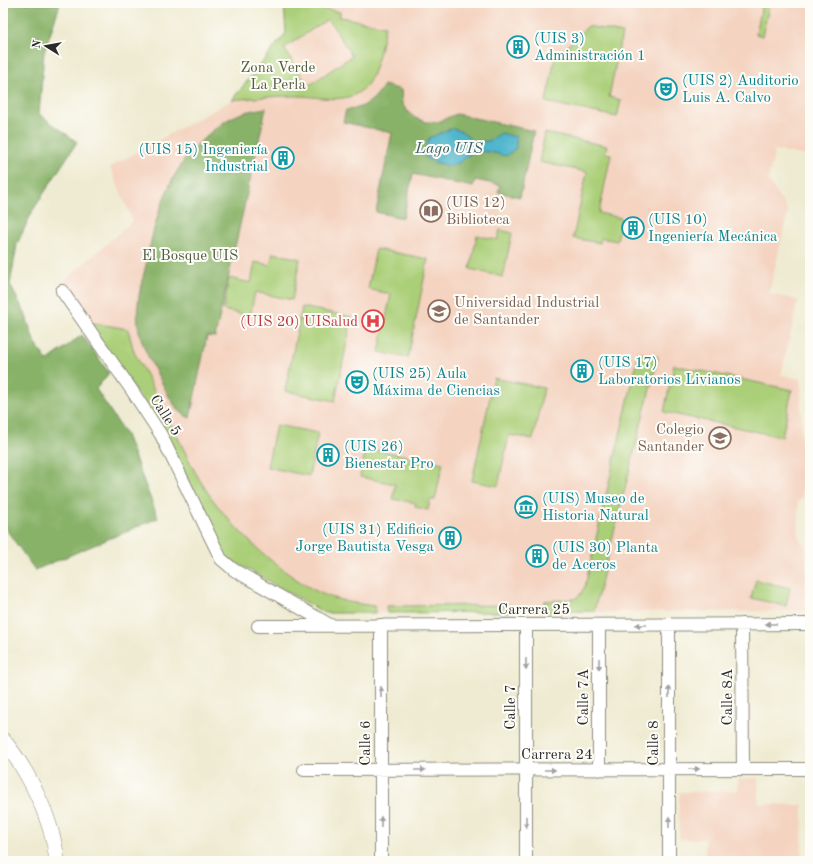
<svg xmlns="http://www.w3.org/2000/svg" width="813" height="864" font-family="'Old Standard TT',serif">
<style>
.built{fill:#f4d3c0}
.green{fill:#abcf78;stroke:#6b7d52;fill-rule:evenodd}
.forest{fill:#88b268;stroke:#5a6e4a}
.water{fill:#4eb5cc;stroke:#3c707c}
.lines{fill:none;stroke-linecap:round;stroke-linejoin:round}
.minor-casing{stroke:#8d8b7e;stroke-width:14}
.tertiary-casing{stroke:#8d8b7e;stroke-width:16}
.minor{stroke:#fff;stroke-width:12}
.tertiary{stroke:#fff;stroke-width:15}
.oneway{fill:#a0a0a0}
.labels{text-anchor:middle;stroke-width:4;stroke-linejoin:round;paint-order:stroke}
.culture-label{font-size:15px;fill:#0d838f;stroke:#fdfcf7;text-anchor:start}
.park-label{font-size:15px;fill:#515c42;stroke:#fdfcf7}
.education-label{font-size:15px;fill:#785e54;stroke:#fdfcf7;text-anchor:start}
.health-label{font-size:15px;fill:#be3a42;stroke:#fdfcf7;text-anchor:end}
.street-label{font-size:15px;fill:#2b2b2b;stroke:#fdfcf7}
.water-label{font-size:16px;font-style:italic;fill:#39626b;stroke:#fdfcf7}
</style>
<rect width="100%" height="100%" fill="#fdfcf7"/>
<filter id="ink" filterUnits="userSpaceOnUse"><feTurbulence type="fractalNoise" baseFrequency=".025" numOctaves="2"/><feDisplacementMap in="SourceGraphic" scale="8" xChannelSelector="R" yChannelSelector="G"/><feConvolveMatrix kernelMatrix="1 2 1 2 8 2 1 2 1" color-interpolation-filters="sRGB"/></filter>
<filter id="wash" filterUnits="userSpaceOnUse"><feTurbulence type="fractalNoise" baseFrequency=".012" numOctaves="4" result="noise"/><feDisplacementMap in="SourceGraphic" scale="16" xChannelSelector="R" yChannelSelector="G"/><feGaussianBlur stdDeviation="0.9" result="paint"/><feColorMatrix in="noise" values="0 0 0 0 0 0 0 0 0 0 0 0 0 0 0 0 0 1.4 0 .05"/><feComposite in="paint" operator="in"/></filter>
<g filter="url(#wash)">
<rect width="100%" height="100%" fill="#efebd2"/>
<path class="built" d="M 284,3 L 810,3 L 810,157 L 775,150 L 768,180 L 788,211 L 769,294 L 798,300 L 781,375 L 801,379 L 802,497 L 798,503 L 799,539 L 806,547 L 805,611 L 325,613 L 224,556 L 169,440 L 62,283 L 133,221 L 110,167 L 232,100 L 286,33 Z
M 758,778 L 759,804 L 803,805 L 802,861 L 705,861 L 705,839 L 679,839 L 679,792 L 738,791 L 738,779 Z"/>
<path class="green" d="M 284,3 L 296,3 L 340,12 L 340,17 L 385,26 C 382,42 376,76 365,87 C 346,107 317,95 294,96 C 273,96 253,98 232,100 L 286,33 ZM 328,19 L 352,56 L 308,86 L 284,48 Z
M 762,5 L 769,7 L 762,36 L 756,34 Z
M 588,26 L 622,33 L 609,97 L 621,100 L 617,117 L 546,102 L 555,58 Z
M 545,133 L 607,146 L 605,153 L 611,154 L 599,213 L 621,218 L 617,241 L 601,238 L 600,243 L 573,238 L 587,172 L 539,162 Z
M 500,230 L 512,233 L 503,277 L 470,269 L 477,235 L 497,240 Z
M 376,249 L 428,259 L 408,358 L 379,352 L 391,294 L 368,289 Z
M 273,253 L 300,259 L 292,300 L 255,292 L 250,316 L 223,310 L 229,278 L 251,283 L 255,262 L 270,265 Z
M 302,307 L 352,317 L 335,401 L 285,391 Z
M 88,322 L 128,329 L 134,352 C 149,380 163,408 177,436 C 185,451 192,468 201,482 C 225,522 274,569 316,591 C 334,600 355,604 375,606 L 375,613 L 325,613 L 224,556 L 169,440 Z
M 639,353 L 658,357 L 594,611 L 544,612 L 544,601 L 574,599 L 580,595 L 585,586 Z
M 674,365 L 792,390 L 782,437 L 664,412 Z
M 494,378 L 544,388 L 533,439 L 509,435 L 498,486 L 472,481 Z
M 276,425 L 318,433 L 309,476 L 267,467 Z
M 366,448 L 443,463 L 435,500 L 430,500 L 428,510 L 415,507 L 416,503 L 393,499 L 395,484 L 360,477 Z
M 756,580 L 790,588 L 786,606 L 751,598 Z
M 511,605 L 511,612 L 387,613 L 386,606 Z"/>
<path class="forest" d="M 3,3 L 60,4 L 44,53 L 39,114 L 77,142 L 33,210 L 17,244 L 10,285 L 25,313 L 34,341 L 47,361 L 82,335 L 109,373 L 96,389 L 126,435 L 158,518 L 35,570 L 3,525 Z
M 384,85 L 401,90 L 402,104 L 408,112 L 415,118 L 426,122 L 438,122 L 456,114 L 534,131 L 520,197 L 498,192 L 500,185 L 475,180 L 473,187 L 413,174 L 403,218 L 376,212 L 392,133 L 343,122 L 346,110 C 364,109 375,100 384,85 Z
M 266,108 L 215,337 L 207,336 L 190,418 C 175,412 168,394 161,381 C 152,365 143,348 139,331 C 134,309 141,286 146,265 C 156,214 169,166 211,132 C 217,128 224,121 231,118 C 242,112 253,110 266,108 Z"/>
<path class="water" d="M 450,129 C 461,129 466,134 473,142 L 489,141 L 501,133 L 516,137 L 516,148 L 506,156 L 490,152 L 473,151 C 468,155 463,161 457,164 C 447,168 435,162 426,158 L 425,149 L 429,138 Z"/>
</g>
<g filter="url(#ink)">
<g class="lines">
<g class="minor-casing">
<path id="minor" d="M 62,291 L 131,389 L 161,435 L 221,559 L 234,570 L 330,625
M 742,624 L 743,769
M 381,625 L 381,861
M 526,625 L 526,861
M 258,626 L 810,624
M 304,770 L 810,769
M 599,770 L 599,625
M 669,861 L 669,624"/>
</g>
<g class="tertiary-casing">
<path id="tertiary" d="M 3,740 C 29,771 53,821 57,861"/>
</g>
<use href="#minor" class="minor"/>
<use href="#tertiary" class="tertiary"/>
</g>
<defs><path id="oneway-solid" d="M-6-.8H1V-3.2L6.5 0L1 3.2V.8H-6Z"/></defs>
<g class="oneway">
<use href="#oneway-solid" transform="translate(771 624) rotate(180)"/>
<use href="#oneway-solid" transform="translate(641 625) rotate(180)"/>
<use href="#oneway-solid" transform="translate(526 664) rotate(90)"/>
<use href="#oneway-solid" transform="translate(599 664) rotate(90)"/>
<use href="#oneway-solid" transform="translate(381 692) rotate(-90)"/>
<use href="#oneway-solid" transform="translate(669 692) rotate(-90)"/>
<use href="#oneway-solid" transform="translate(694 769)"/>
<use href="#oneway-solid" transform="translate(420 770)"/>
<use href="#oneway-solid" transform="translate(550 770)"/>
<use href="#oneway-solid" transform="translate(381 822) rotate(-90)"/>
<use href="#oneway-solid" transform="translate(526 822) rotate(90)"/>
<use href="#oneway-solid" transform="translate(669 822) rotate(-90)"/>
</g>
</g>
<defs>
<g id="building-ring" transform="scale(1.15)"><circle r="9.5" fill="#fdfcf7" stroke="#0f9aa8" stroke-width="1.5"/><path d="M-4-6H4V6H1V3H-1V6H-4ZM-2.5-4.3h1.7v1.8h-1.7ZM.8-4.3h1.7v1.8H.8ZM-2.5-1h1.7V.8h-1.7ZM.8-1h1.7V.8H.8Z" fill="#0f9aa8"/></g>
<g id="theatre-ring" transform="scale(1.15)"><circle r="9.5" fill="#fdfcf7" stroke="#0f9aa8" stroke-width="1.5"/><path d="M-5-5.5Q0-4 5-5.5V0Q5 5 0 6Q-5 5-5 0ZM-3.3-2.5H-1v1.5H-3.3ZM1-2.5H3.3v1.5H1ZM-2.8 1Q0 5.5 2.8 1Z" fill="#0f9aa8"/></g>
<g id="library-ring" transform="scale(1.15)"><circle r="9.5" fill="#fdfcf7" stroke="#8d6e63" stroke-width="1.5"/><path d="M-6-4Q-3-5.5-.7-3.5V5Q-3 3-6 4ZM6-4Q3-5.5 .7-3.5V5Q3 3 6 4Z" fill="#8d6e63"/></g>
<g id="university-ring" transform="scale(1.15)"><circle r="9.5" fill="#fdfcf7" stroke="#8d6e63" stroke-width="1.5"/><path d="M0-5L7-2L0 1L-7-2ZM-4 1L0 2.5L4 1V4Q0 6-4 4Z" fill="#8d6e63"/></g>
<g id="hospital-ring" transform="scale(1.15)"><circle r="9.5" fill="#fdfcf7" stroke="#e0444e" stroke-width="1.5"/><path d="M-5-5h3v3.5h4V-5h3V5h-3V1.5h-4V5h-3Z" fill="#e0444e"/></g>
<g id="school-ring" transform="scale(1.15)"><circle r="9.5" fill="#fdfcf7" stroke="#8d6e63" stroke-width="1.5"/><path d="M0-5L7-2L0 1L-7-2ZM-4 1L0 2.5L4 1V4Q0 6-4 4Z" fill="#8d6e63"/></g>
<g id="museum-ring" transform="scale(1.15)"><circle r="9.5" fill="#fdfcf7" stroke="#0f9aa8" stroke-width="1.5"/><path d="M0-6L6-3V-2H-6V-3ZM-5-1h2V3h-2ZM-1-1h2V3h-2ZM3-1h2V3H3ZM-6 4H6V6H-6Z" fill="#0f9aa8"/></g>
</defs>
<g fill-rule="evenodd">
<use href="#building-ring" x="518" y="47"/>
<use href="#theatre-ring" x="666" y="89"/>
<use href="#building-ring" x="283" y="158"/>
<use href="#library-ring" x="431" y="211"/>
<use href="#building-ring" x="633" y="228"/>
<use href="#university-ring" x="439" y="311"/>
<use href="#hospital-ring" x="373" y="321"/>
<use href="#building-ring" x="582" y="371"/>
<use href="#theatre-ring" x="357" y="382"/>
<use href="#school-ring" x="720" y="438"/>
<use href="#building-ring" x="328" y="455"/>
<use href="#museum-ring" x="526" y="507"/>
<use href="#building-ring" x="450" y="538"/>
<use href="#building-ring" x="537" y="556"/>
</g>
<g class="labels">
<g class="culture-label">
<text x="534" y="43">(UIS 3)<tspan x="534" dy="17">Administración 1</tspan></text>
<text x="682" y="85">(UIS 2) Auditorio<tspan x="682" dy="17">Luis A. Calvo</tspan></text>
<text x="268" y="154" text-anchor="end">(UIS 15) Ingeniería<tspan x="268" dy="17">Industrial</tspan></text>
<text x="648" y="224">(UIS 10)<tspan x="648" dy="17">Ingeniería Mecánica</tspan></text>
<text x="598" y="367">(UIS 17)<tspan x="598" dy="17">Laboratorios Livianos</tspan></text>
<text x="372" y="378">(UIS 25) Aula<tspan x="372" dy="17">Máxima de Ciencias</tspan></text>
<text x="344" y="451">(UIS 26)<tspan x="344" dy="17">Bienestar Pro</tspan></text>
<text x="542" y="503">(UIS) Museo de<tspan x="542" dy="17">Historia Natural</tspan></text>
<text x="434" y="534" text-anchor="end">(UIS 31) Edificio<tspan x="434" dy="17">Jorge Bautista Vesga</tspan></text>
<text x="552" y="552">(UIS 30) Planta<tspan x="552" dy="17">de Aceros</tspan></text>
</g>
<g class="park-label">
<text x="278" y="72">Zona Verde<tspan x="278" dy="17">La Perla</tspan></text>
<text x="190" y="260">El Bosque UIS</text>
</g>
<g class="education-label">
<text x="446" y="207">(UIS 12)<tspan x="446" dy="17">Biblioteca</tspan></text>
<text x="454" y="307">Universidad Industrial<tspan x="454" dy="17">de Santander</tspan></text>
<text x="704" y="434" text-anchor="end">Colegio<tspan x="704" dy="17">Santander</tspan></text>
</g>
<g class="health-label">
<text x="358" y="326">(UIS 20) UISalud</text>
</g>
<g class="street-label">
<text transform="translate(166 415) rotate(58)" y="5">Calle 5</text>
<text x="534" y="614">Carrera 25</text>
<text transform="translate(583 697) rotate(-90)" y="5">Calle 7A</text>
<text transform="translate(727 697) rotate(-90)" y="5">Calle 8A</text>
<text transform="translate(510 707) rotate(-90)" y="5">Calle 7</text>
<text transform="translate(365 743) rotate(-90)" y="5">Calle 6</text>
<text transform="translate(653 743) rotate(-90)" y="5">Calle 8</text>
<text x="557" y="759">Carrera 24</text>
</g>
<g class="water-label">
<text x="449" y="153">Lago UIS</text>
</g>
</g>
<rect width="813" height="864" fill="none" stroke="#fdfcf7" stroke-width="16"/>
<g transform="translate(46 46) rotate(281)" stroke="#fdfcf7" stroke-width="3" paint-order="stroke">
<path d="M0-3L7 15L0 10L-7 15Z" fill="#2b2b2b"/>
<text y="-6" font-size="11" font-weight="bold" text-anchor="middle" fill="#2b2b2b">N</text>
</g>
</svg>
